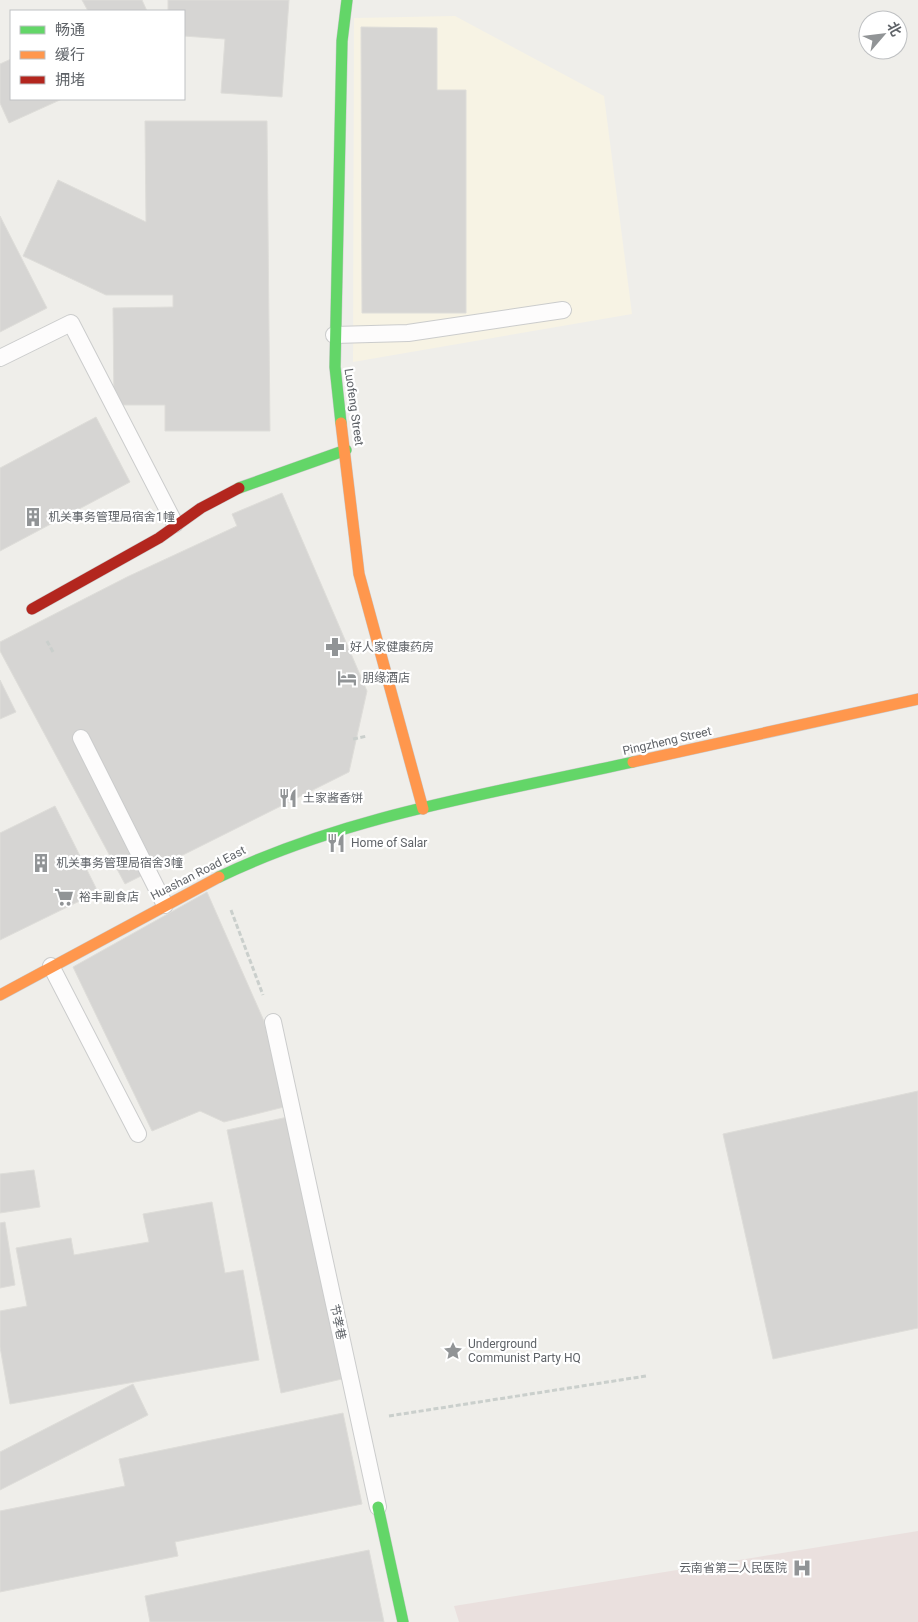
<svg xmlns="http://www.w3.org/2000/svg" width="918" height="1622" font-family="Roboto,'Noto Sans SC',sans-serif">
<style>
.commercial{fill:#f7f3e4}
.medical{fill:#eae0de}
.building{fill:#d6d5d3;stroke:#deddd9}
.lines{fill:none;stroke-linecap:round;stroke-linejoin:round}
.lane-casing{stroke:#cbcccc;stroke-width:18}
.fast-casing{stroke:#cacacb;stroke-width:12}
.slow-casing{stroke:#cacacb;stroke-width:12}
.jam-casing{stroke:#cacacb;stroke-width:12}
.path{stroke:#cacfcc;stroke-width:3;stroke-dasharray:5 2.5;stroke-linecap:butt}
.lane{stroke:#fdfcfc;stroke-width:16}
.fast{stroke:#63d668;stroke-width:11}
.slow{stroke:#ff974d;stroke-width:11}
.jam{stroke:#b3261e;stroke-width:11}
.labels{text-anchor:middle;stroke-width:4.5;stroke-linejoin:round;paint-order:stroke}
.street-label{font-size:12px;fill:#5f6368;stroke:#fff}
.poi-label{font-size:12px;fill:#5f6368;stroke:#fff;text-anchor:start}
</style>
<rect width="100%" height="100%" fill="#efeeea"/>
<path class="commercial" d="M 455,16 L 604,96 L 632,314 L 353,362 L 354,18 Z"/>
<path class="medical" d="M 918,1531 L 918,1622 L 459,1622 L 454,1606 Z"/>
<path class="building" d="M 82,0 L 142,0 L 147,11 L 88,11 Z
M 168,0 L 289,0 L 282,97 L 221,93 L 225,39 L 184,36 L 184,11 L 168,11 Z
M 361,27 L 437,28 L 437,90 L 466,90 L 466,313 L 362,313 Z
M 11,59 L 11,99 L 62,99 L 9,123 L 0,103 L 0,64 Z
M 145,121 L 267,121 L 270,431 L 165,431 L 165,405 L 114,405 L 113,308 L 173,307 L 173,295 L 106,295 L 23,256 L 58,180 L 146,222 Z
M 0,216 L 47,308 L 0,332 Z
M 96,417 L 130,482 L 0,551 L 0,468 Z
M 282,493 L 367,691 L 349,772 L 125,884 L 0,651 L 0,642 L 127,577 L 237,526 L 232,514 Z
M 0,680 L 16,712 L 0,719 Z
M 55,806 L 98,892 L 0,940 L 0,833 Z
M 207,892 L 264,1021 L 284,1107 L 224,1122 L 200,1111 L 152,1131 L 73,967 Z
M 918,1091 L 918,1328 L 773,1359 L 723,1134 Z
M 288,1117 L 342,1379 L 281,1393 L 227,1130 Z
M 34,1170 L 40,1207 L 0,1213 L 0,1174 Z
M 212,1202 L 225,1273 L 243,1270 L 259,1360 L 10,1404 L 0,1347 L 0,1311 L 27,1306 L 16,1248 L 71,1238 L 74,1255 L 149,1242 L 143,1214 Z
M 5,1222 L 15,1285 L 0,1288 L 0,1223 Z
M 133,1384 L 148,1415 L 0,1490 L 0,1452 Z
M 343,1413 L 362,1504 L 175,1542 L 178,1556 L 0,1592 L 0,1511 L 125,1486 L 119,1459 Z
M 369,1550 L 384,1622 L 150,1622 L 145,1596 Z"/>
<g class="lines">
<g class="lane-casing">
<path id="lane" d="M 334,335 L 408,333 L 563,310
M 0,358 L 71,323 L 175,524
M 81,738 L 165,905
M 51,966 L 138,1134
M 273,1022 L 378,1507"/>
</g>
<g class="fast-casing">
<path id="fast" d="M 341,423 L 335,367 L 342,41 L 347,0
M 239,488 L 346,450
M 219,877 C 348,815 494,793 633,762
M 378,1507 L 403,1622"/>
</g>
<g class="slow-casing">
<path id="slow" d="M 341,423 L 359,574 L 423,809
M 633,762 L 918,699
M 0,995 L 219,877"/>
</g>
<g class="jam-casing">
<path id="jam" d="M 32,609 L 159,538 L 201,508 L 239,488"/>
</g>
<path class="path" d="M 47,641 L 53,652
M 353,739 L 367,736
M 231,910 L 263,995
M 389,1416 L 646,1376"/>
<use href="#lane" class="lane"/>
<use href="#fast" class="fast"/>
<use href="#slow" class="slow"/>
<use href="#jam" class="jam"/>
</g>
<defs>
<g id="building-bare" transform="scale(1.5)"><path d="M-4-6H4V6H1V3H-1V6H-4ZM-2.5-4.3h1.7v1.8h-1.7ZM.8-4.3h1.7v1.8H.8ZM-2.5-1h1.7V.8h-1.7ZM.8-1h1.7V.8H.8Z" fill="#919496" stroke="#fff" stroke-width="2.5" paint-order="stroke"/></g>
<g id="pharmacy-bare" transform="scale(1.5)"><path d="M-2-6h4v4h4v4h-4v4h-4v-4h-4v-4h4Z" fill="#919496" stroke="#fff" stroke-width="2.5" paint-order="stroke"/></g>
<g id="hotel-bare" transform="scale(1.5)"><path d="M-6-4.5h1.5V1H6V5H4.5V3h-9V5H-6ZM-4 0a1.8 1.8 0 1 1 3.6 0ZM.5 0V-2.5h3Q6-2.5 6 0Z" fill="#919496" stroke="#fff" stroke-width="2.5" paint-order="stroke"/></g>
<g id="restaurant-bare" transform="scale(1.5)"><path d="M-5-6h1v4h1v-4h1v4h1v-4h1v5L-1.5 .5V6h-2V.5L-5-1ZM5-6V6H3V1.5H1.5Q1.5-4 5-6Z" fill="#919496" stroke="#fff" stroke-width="2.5" paint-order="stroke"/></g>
<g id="supermarket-bare" transform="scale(1.5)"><path d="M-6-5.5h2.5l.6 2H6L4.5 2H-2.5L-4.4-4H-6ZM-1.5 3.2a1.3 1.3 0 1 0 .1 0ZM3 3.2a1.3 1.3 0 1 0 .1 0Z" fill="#919496" stroke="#fff" stroke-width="2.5" paint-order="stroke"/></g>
<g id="sight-bare" transform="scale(1.5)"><path d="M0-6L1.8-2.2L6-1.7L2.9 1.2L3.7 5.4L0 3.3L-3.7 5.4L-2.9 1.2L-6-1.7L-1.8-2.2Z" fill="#919496" stroke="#fff" stroke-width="2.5" paint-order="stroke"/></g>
<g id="hospital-bare" transform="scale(1.5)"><path d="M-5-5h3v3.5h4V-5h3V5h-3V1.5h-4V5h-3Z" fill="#919496" stroke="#fff" stroke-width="2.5" paint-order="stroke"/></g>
</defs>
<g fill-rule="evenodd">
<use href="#building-bare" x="33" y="517"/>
<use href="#pharmacy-bare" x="335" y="647"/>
<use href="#hotel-bare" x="347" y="678"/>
<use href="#restaurant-bare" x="288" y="798"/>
<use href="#restaurant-bare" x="336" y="843"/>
<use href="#building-bare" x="41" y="863"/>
<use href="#supermarket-bare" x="64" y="897"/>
<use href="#sight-bare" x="453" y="1351"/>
<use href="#hospital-bare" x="802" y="1568"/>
</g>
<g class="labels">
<g class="street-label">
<text transform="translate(354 407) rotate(82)" y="4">Luofeng Street</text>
<text transform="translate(667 741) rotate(-13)" y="4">Pingzheng Street</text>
<text transform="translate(198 873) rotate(-27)" y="4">Huashan Road East</text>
<text transform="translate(338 1322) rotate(78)" y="4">节孝巷</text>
</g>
<g class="poi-label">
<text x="48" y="521">机关事务管理局宿舍1幢</text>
<text x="350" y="651">好人家健康药房</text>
<text x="362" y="682">朋缘酒店</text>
<text x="303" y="802">土家酱香饼</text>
<text x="351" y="847">Home of Salar</text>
<text x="56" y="867">机关事务管理局宿舍3幢</text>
<text x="79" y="901">裕丰副食店</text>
<text x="468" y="1348">Underground<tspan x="468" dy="14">Communist Party HQ</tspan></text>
<text x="787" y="1572" text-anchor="end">云南省第二人民医院</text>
</g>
</g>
<rect x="10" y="10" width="175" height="90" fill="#ffffff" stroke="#bfc1c3"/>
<rect x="20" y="26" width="25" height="8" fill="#63d668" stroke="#bfc1c3"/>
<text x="55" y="35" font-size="15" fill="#5f6368">畅通</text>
<rect x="20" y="51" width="25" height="8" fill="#ff974d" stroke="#bfc1c3"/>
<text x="55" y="60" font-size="15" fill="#5f6368">缓行</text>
<rect x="20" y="76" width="25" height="8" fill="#b3261e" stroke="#bfc1c3"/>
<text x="55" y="85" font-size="15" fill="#5f6368">拥堵</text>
<g transform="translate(883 35) rotate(62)"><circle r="24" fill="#ffffff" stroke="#bfc1c3"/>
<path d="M0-4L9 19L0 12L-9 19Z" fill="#919496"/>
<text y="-8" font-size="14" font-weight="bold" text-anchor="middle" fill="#5f6368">北</text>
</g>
</svg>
